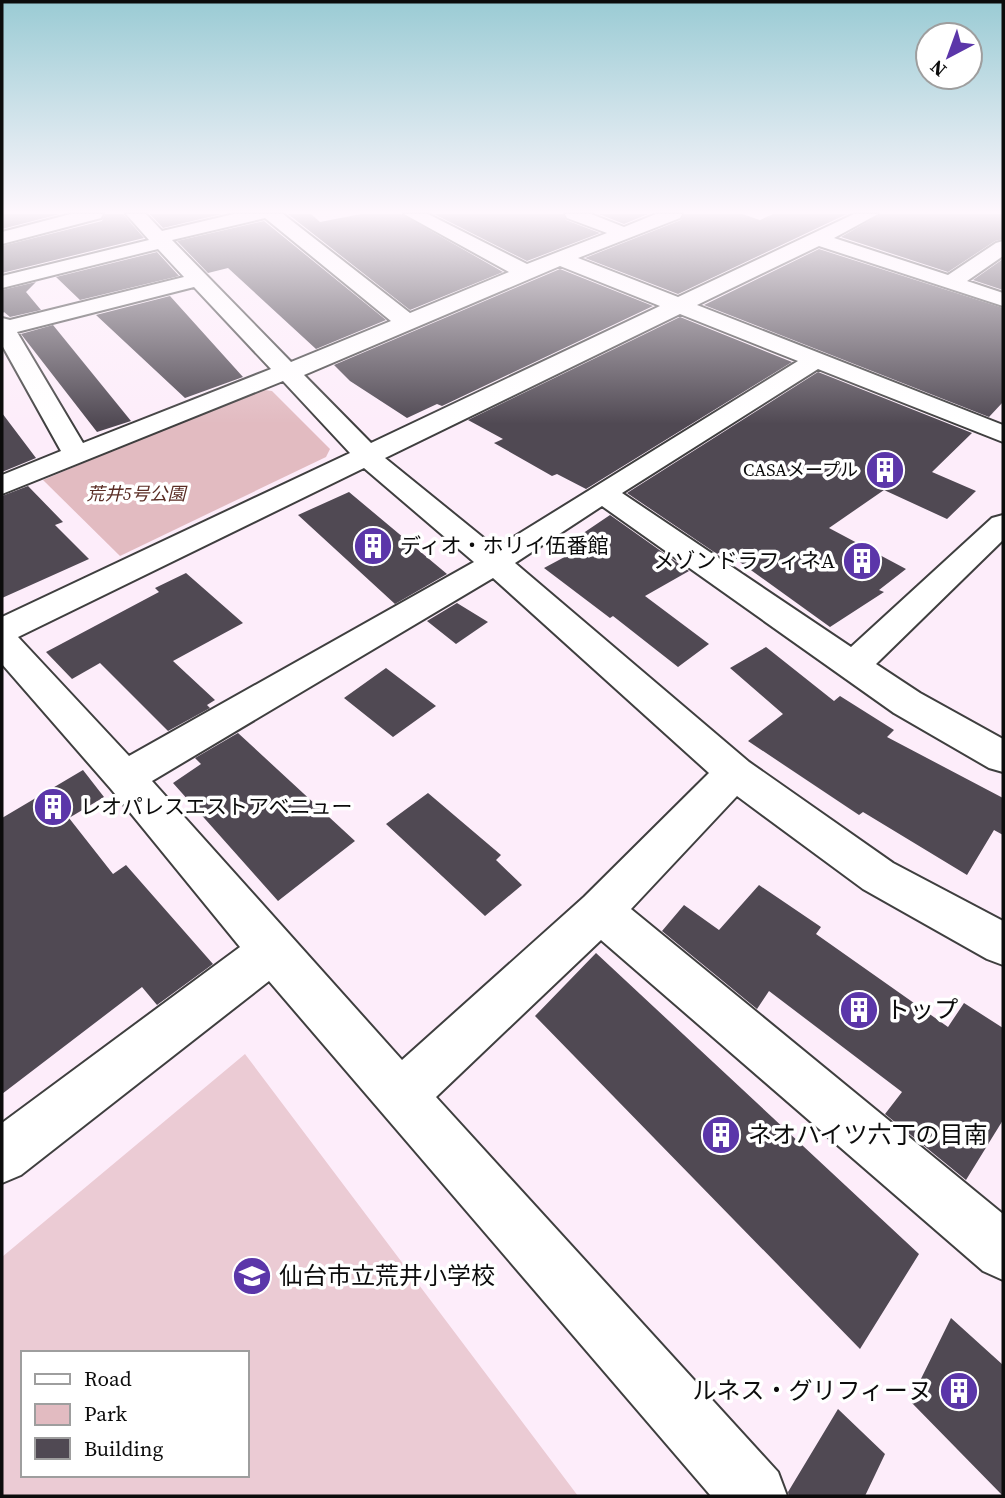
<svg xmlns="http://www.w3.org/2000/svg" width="1005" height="1498" font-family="'Source Serif 4','Noto Sans JP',serif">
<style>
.green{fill:#e2bbc1}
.pitch{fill:#ebcbd4;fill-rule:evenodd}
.building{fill:#504953}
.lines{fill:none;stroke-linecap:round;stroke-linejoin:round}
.minor-casing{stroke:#3f3f3f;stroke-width:4}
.minor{fill:#fff;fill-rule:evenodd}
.labels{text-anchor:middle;stroke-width:7;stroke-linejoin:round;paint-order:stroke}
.far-poi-label{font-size:18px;fill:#0c0c0c;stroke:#fff;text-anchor:end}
.far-park-label{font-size:18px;font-style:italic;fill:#5a2d25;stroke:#fff}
.poi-label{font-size:21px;fill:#0c0c0c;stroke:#fff;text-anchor:start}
.near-poi-label{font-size:24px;fill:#0c0c0c;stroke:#fff;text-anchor:start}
</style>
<rect width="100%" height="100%" fill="#fdedfa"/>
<path class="green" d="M 258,389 L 272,391 L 330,449 L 326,457 L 120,556 L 43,480 Z"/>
<path class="pitch" d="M 245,1054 L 578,1496 L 2,1496 L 2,1257 ZM 23,1353 L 247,1353 L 247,1475 L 23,1475 Z"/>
<path class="building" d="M 2,214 L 60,214 L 2,229 Z
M 105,214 L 123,214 L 144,238 L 2,273 L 2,246 L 102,221 Z
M 150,214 L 222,214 L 163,228 Z
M 288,214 L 311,214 L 320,222 L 361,214 L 401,214 L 503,272 L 410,310 Z
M 434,214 L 563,214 L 566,220 L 600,233 L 527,261 Z
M 599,214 L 648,214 L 624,224 Z
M 684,214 L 742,214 L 760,220 L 773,214 L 847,214 L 678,294 L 585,258 L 681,220 Z
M 881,214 L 1003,214 L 1003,239 L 995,241 L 948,272 L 841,237 Z
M 264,221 L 386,320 L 316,349 L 228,268 L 208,273 L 177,241 Z
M 819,249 L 1003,308 L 1003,402 L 989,417 L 704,305 Z
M 157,252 L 179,276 L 80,300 L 56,277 Z
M 1003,259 L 1003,290 L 973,280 Z
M 560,269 L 653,306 L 442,406 L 437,404 L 407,418 L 350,381 L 334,365 Z
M 36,282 L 26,292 L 41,310 L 10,317 L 4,312 L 2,314 L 2,290 Z
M 170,296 L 243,377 L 185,398 L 96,315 Z
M 680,317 L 792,362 L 586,489 L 557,474 L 552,476 L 494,443 L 503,439 L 468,420 Z
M 53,325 L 131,421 L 97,432 L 21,334 Z
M 818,372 L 972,433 L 932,472 L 976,491 L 947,519 L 884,490 L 829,528 L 906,569 L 879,590 L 884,592 L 830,627 L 723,550 L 717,554 L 627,493 Z
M 2,413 L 36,458 L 2,472 Z
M 28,486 L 63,522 L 55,525 L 89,559 L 2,598 L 2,496 Z
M 349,492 L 447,574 L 395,604 L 298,515 Z
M 610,515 L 689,571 L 645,596 L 709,644 L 678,667 L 613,616 L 610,618 L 544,568 L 587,545 L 576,538 Z
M 186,573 L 243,623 L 173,661 L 215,700 L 207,705 L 210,708 L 168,731 L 100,663 L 72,679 L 46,652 L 159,592 L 155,588 Z
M 457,603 L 488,622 L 456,644 L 427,621 Z
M 766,647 L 834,701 L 840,696 L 894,730 L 887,737 L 1003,798 L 1003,835 L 994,830 L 967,875 L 863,812 L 859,815 L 748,741 L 783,714 L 730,668 Z
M 386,668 L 436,706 L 393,737 L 344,698 Z
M 238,733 L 355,841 L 278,901 L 173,783 L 201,764 L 195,758 Z
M 83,770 L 104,797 L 69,818 L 113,874 L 126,865 L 213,964 L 157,1005 L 142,987 L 2,1094 L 2,818 Z
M 428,793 L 501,855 L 496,860 L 522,885 L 485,916 L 386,824 Z
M 759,885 L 821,927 L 816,934 L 948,1027 L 964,1003 L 1003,1028 L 1003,1120 L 966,1180 L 885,1114 L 902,1092 L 769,991 L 757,1009 L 662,931 L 684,905 L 719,930 Z
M 596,953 L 919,1254 L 860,1349 L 535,1016 Z
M 951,1318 L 1003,1365 L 1003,1496 L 910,1401 Z
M 838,1409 L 885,1454 L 865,1496 L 789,1496 L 788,1492 Z"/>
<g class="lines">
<g class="minor-casing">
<path id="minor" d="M 71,214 L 103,214 L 101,218 L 2,244 L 2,232 Z
M 126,214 L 146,214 L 162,231 L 234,214 L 283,214 L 410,313 L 509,272 L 404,214 L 428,214 L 527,264 L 607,233 L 567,218 L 565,214 L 591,214 L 624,227 L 656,214 L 682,214 L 680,218 L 578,258 L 678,297 L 854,214 L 878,214 L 834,238 L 948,275 L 996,243 L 1003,241 L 1003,256 L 967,281 L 1003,293 L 1003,306 L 819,246 L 697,305 L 1003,425 L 1003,442 L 818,369 L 622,493 L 851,647 L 992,518 L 1003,515 L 1003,540 L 876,664 L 920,693 L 1003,739 L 1003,772 L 989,768 L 894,713 L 602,506 L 515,563 L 749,762 L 893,863 L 1003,921 L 1003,965 L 987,959 L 863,889 L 737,796 L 631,909 L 1003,1214 L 1003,1280 L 983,1271 L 601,940 L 436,1097 L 778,1472 L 787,1496 L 711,1496 L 269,981 L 21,1175 L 2,1183 L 2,1123 L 240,947 L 111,789 L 2,664 L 2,617 L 350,453 L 283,381 L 2,494 L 2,475 L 61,451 L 2,345 L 2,318 L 10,320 L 184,277 L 158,249 L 2,288 L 2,276 L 149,240 ZM 265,218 L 391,321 L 291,362 L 172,240 ZM 560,266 L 660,306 L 371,443 L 304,375 ZM 194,287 L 271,369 L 83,443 L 17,332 ZM 680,314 L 798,361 L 496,548 L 385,458 ZM 364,468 L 474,562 L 129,756 L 18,637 ZM 493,578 L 709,773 L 584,897 L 402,1060 L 152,781 Z"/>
</g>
<use href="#minor" class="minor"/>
</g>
<linearGradient id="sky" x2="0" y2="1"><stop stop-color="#9acbd4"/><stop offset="0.5" stop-color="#fef7fd"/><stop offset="1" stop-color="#fef7fd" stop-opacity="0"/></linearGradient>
<rect width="1005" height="424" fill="url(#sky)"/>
<defs>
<g id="building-disc" transform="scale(2.0125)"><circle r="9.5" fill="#5b36a9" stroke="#fff"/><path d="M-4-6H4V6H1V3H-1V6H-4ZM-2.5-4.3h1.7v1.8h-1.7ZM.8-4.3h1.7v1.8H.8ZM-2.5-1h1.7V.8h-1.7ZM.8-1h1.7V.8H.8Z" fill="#fff"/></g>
<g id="school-disc" transform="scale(2.0125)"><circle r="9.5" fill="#5b36a9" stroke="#fff"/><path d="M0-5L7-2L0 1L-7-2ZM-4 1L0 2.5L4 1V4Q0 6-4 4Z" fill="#fff"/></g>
</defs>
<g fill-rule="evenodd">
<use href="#building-disc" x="885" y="470"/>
<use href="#building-disc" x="373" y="546"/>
<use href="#building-disc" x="862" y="561"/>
<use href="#building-disc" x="53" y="807"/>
<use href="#building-disc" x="859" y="1010"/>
<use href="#building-disc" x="721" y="1135"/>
<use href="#school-disc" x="252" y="1276"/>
<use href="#building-disc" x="959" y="1391"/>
</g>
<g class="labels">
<g class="far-poi-label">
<text x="858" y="476">CASAメープル</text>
</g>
<g class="far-park-label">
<text x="136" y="500">荒井5号公園</text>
</g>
<g class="poi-label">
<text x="400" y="553">ディオ・ホリイ伍番館</text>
<text x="835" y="568" text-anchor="end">メゾンドラフィネA</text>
<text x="80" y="814">レオパレスエストアベニュー</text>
</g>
<g class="near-poi-label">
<text x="886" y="1018">トップ</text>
<text x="748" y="1143">ネオハイツ六丁の目南</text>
<text x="279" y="1284">仙台市立荒井小学校</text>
<text x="932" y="1399" text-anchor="end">ルネス・グリフィーヌ</text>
</g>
</g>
<rect width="1005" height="1498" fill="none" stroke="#0c0c0c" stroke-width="7"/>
<rect x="21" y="1351" width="228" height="126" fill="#ffffff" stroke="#9e9e9e" stroke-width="2"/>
<rect x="35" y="1374" width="35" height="10" fill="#ffffff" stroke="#9e9e9e" stroke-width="2"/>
<text x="84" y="1386" font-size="21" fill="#0c0c0c">Road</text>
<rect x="35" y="1404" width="35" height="21" fill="#e2bbc1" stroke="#9e9e9e" stroke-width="2"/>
<text x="84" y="1421" font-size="21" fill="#0c0c0c">Park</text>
<rect x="35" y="1438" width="35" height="21" fill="#504953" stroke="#9e9e9e" stroke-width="2"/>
<text x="84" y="1456" font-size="21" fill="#0c0c0c">Building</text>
<g transform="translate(949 56) rotate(221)"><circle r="33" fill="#ffffff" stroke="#9e9e9e" stroke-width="2"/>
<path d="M0-5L12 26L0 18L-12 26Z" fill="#5b36a9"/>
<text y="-10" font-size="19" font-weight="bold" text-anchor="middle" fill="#0c0c0c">N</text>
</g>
</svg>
